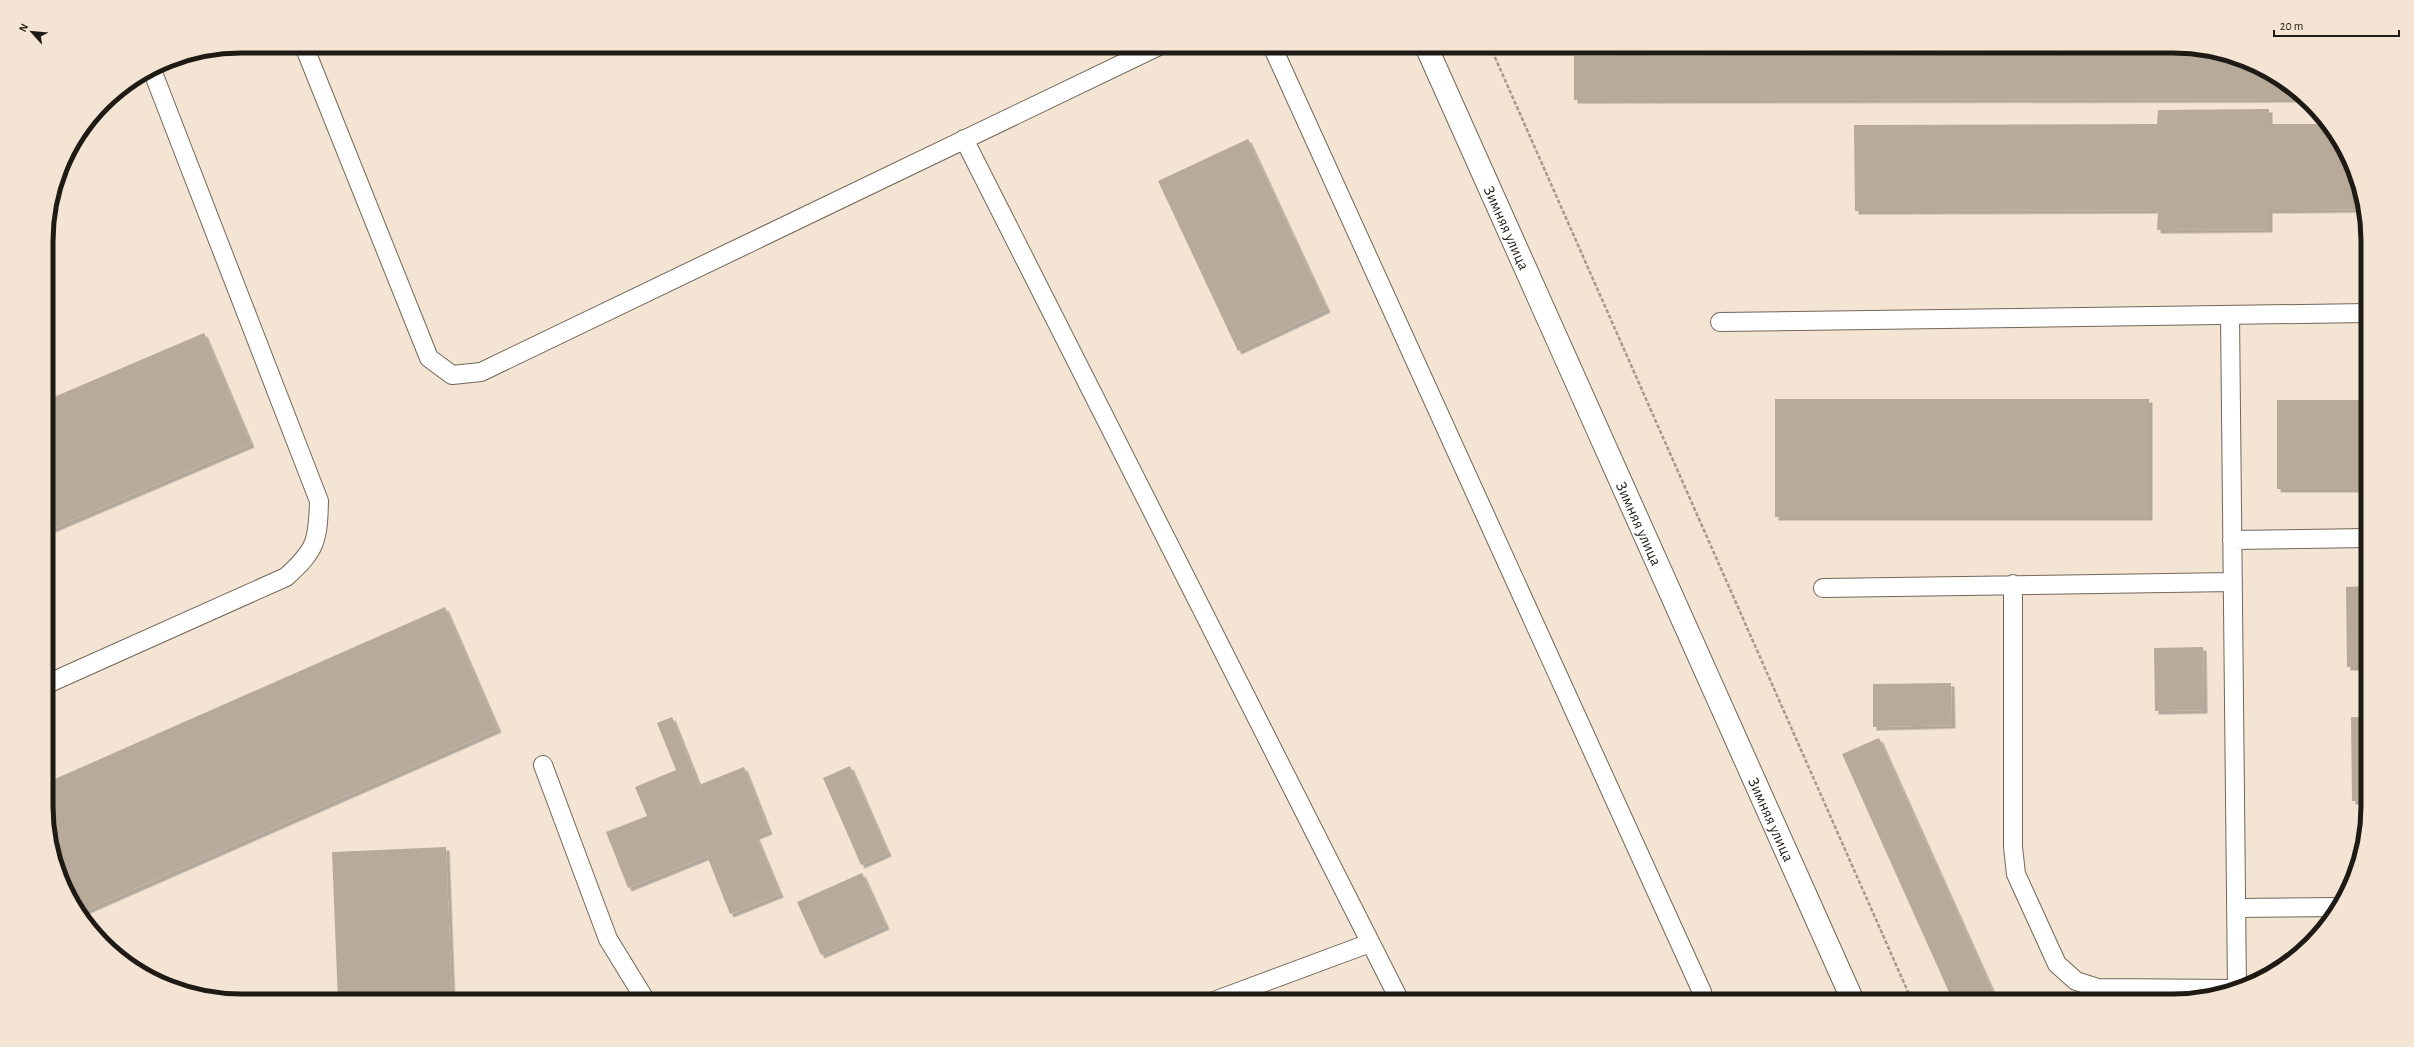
<svg xmlns="http://www.w3.org/2000/svg" width="2414" height="1047" font-family="'Alegreya Sans',sans-serif">
<style>
.building{fill:#b8aa9a;filter:url(#shadow)}
.lines{fill:none;stroke-linecap:round;stroke-linejoin:round}
.service-casing{stroke:#736758;stroke-width:20}
.secondary-casing{stroke:#736758;stroke-width:24}
.path{stroke:#a69a8e;stroke-width:2.5;stroke-dasharray:4 2;stroke-linecap:butt}
.service{stroke:#fff;stroke-width:18}
.secondary{stroke:#fff;stroke-width:22}
.labels{text-anchor:middle;stroke-width:3;stroke-linejoin:round;paint-order:stroke}
.street-label{font-size:16px;fill:#1f1a14;stroke:#f3e4d4}
.rim{fill:none;stroke:#1f1a14;stroke-width:5}
</style>
<defs>
<filter id="shadow"><feDropShadow dx="3.5" dy="3.5" stdDeviation="0" flood-color="#0004"/></filter>
</defs>
<rect width="100%" height="100%" fill="#f3e4d4"/>
<path class="building" d="M 2216,55 L 2247,61 L 2291,86 L 2304,99 L 1574,100 L 1574,56 Z
M 2269,109 L 2269,124 L 2328,124 L 2353,166 L 2365,209 L 2269,210 L 2269,229 L 2157,230 L 2158,210 L 1855,211 L 1854,125 L 2157,124 L 2158,110 Z
M 1248,139 L 1327,309 L 1238,351 L 1158,181 Z
M 204,333 L 251,444 L 47,531 L 47,400 Z
M 1775,399 L 2149,399 L 2149,517 L 1775,517 Z
M 2277,400 L 2367,400 L 2367,489 L 2277,489 Z
M 2367,586 L 2368,667 L 2347,667 L 2346,587 Z
M 445,607 L 498,729 L 80,913 L 61,881 L 48,832 L 48,782 Z
M 2203,647 L 2204,710 L 2155,711 L 2154,648 Z
M 1951,683 L 1952,725 L 1873,727 L 1873,684 Z
M 672,717 L 699,785 L 744,767 L 769,831 L 756,836 L 780,894 L 730,914 L 707,856 L 628,888 L 606,832 L 647,816 L 635,787 L 676,770 L 657,723 Z
M 2351,717 L 2368,717 L 2368,801 L 2352,801 Z
M 1879,738 L 1997,1001 L 1953,1001 L 1842,754 Z
M 850,766 L 888,853 L 861,865 L 823,778 Z
M 446,847 L 452,1001 L 338,1001 L 332,852 Z
M 862,873 L 886,926 L 821,955 L 797,902 Z"/>
<g class="lines">
<g class="service-casing">
<path id="service" d="M 304,46 L 429,358 L 452,375 L 481,372 L 1159,46
M 1272,46 L 1702,992
M 964,139 L 1400,1001
M 2230,315 L 2237,990
M 1720,322 L 2367,313
M 2232,540 L 2367,538
M 2013,584 L 2013,847 L 2016,874 L 2057,964 L 2076,981 L 2098,988 L 2237,989
M 1823,588 L 2233,582
M 47,684 L 286,577 C 316,550 318,541 319,501 L 152,70
M 543,765 L 608,939 L 646,1001
M 2236,908 L 2338,907
M 1214,1001 L 1370,943"/>
</g>
<g class="secondary-casing">
<g id="secondary">
<path id="s1" d="M 1426,46 L 1853,1001"/>
</g>
</g>
<path class="path" d="M 1490,46 L 1912,1001"/>
<use href="#service" class="service"/>
<use href="#secondary" class="secondary"/>
</g>
<g class="labels">
<g class="street-label">
<text dy="6" stroke="none"><textPath href="#s1" startOffset="199">Зимняя улица</textPath></text>
<text dy="6" stroke="none"><textPath href="#s1" startOffset="523">Зимняя улица</textPath></text>
<text dy="6" stroke="none"><textPath href="#s1" startOffset="847">Зимняя улица</textPath></text>
</g>
</g>
<path d="M0 0H2414V1047H0ZM241 53H2173A188 188 0 0 1 2361 241V806A188 188 0 0 1 2173 994H241A188 188 0 0 1 53 806V241A188 188 0 0 1 241 53Z" fill="#f3e4d4" fill-rule="evenodd"/>
<path class="rim" d="M241 53H2173A188 188 0 0 1 2361 241V806A188 188 0 0 1 2173 994H241A188 188 0 0 1 53 806V241A188 188 0 0 1 241 53Z"/>
<g transform="translate(32 32) rotate(297)" stroke="#f3e4d4" stroke-width="3" paint-order="stroke">
<path d="M0-3L7 15L0 10L-7 15Z" fill="#1f1a14"/>
<text y="-6" font-size="11" font-weight="bold" text-anchor="middle" fill="#1f1a14">N</text>
</g>
<path d="M2274 30v6h125v-6" fill="none" stroke="#1f1a14" stroke-width="2"/>
<text x="2280" y="30" font-size="12" fill="#1f1a14" stroke="#f3e4d4" stroke-width="3" paint-order="stroke">20 m</text>
</svg>
